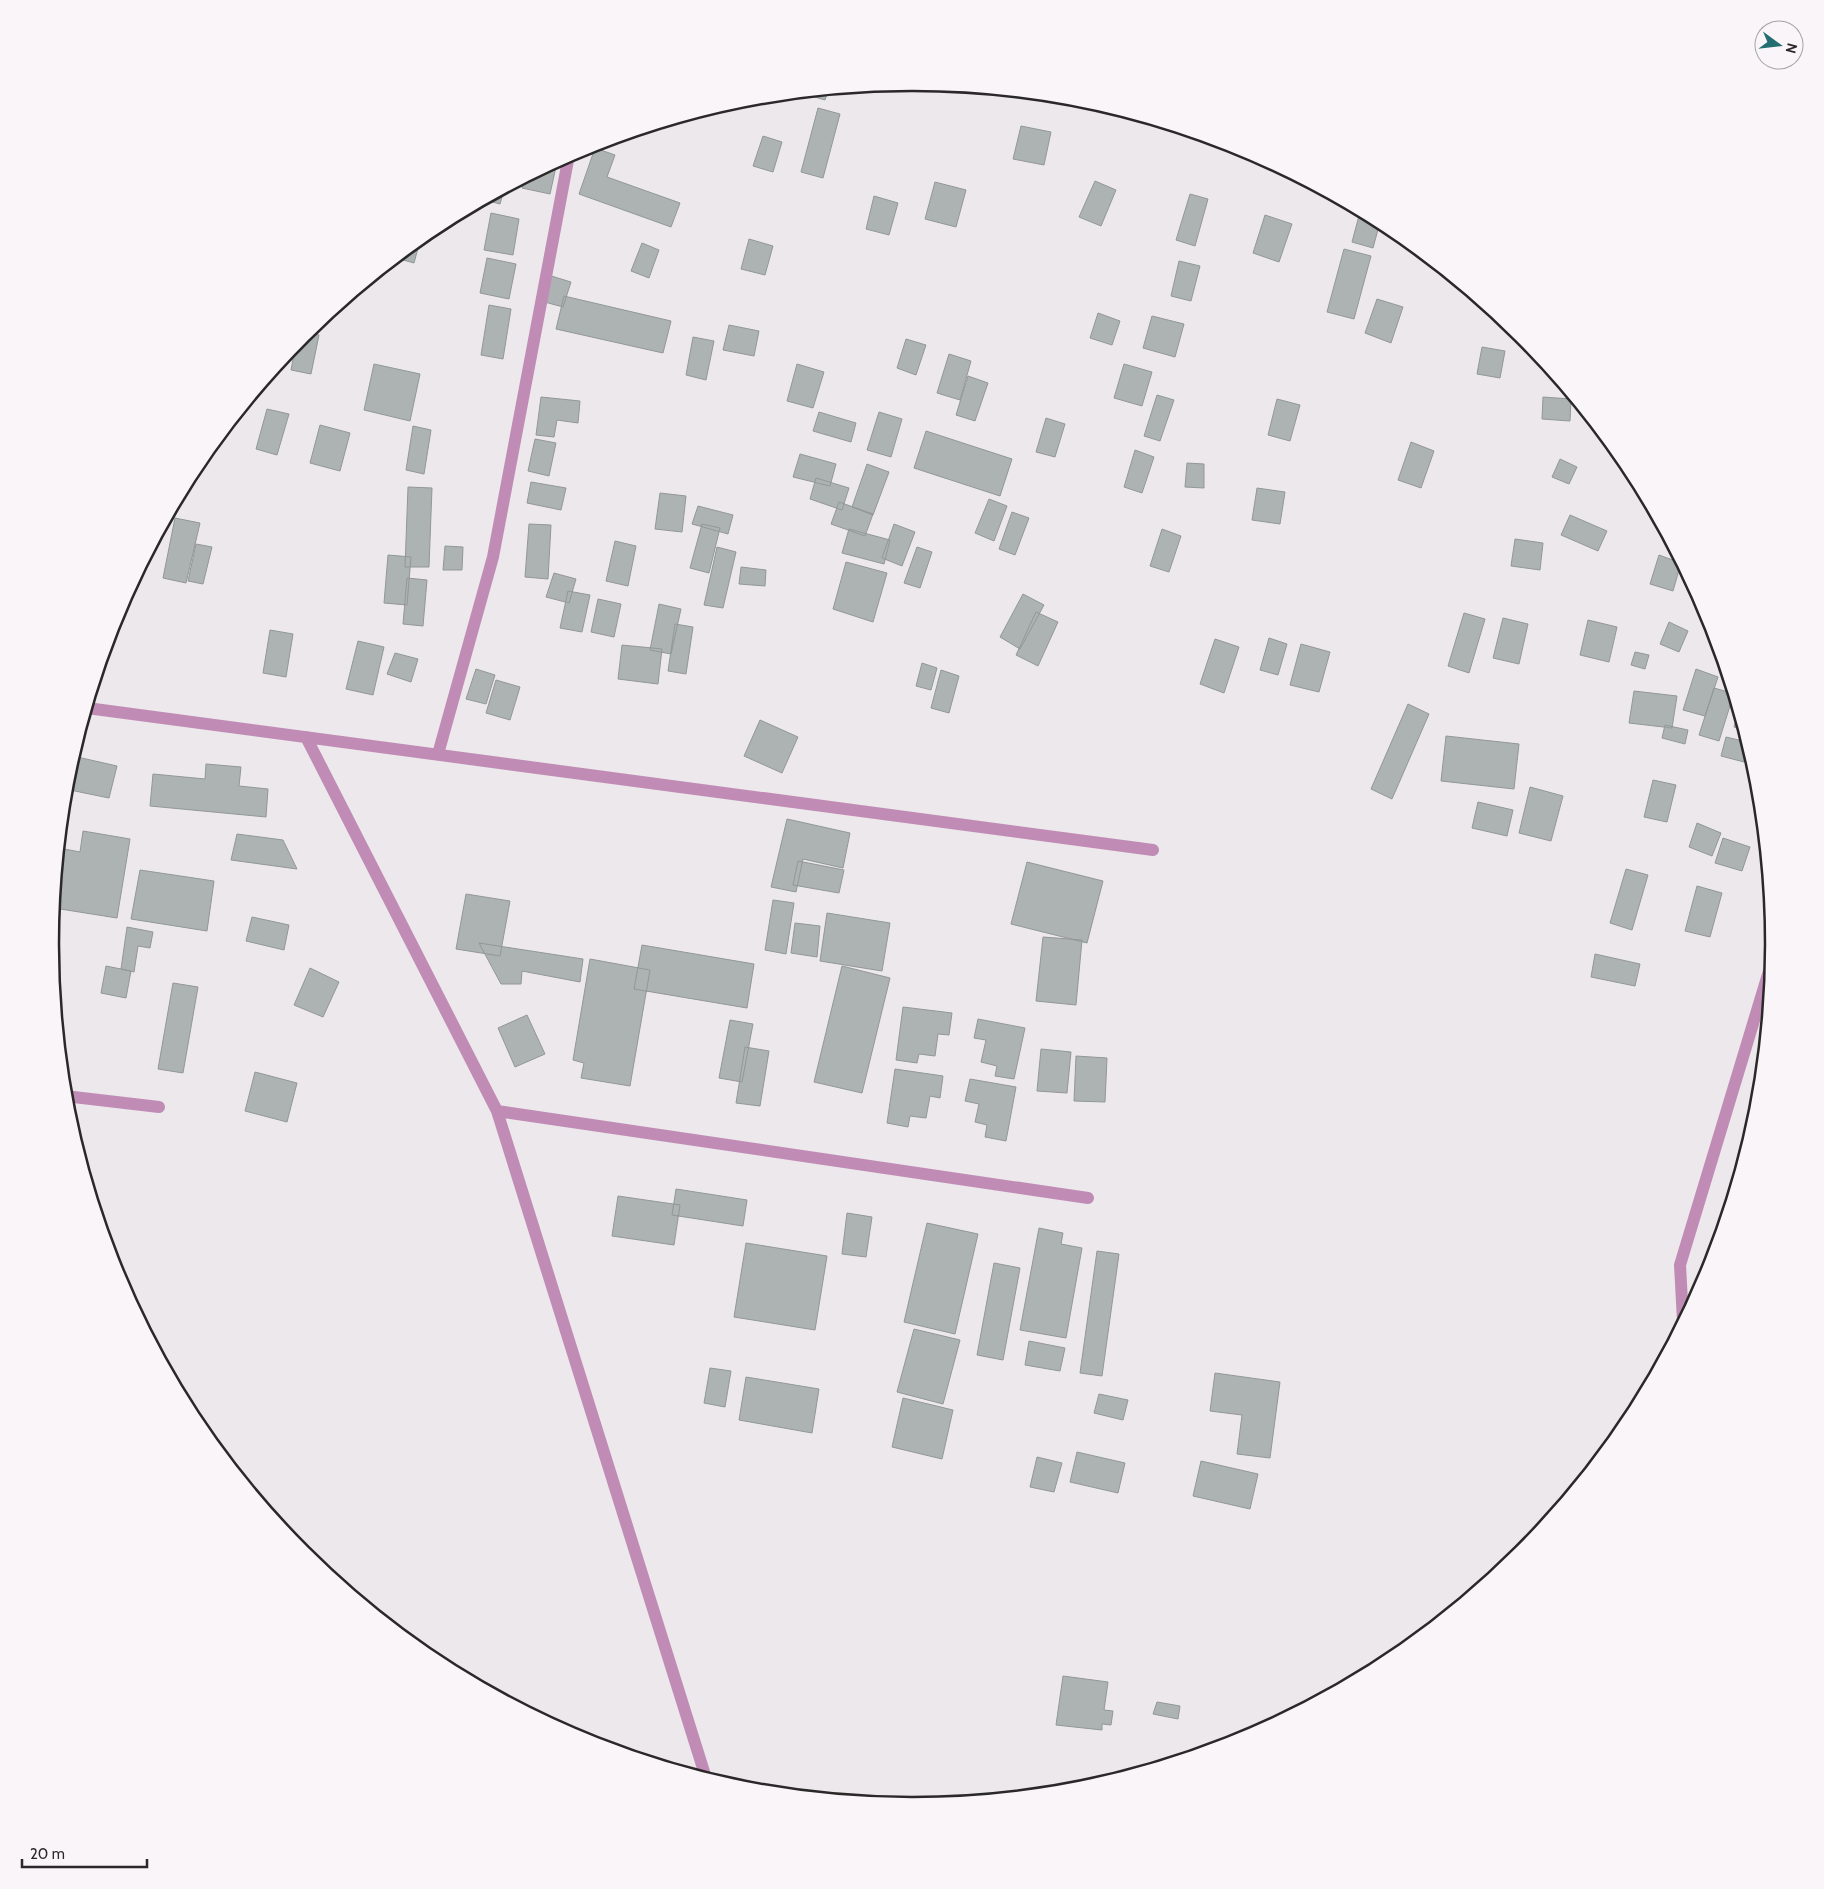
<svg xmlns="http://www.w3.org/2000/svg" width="1824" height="1889" font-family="Cabin,sans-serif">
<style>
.building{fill:#adb2b2;stroke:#929797}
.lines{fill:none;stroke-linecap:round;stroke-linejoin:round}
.minor{stroke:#c08cb6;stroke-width:12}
.rim{fill:none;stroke:#2a2829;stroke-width:2.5}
</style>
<rect width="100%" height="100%" fill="#ece8eb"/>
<path class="building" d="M 893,84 L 891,91 L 870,87 Z
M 828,91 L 825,100 L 808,95 L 809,93 Z
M 818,108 L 840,114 L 823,178 L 801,172 Z
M 1021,126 L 1051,132 L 1044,165 L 1013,159 Z
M 763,136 L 782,142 L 773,172 L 753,166 Z
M 595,148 L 615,155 L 607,177 L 680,203 L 671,227 L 579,194 Z
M 557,162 L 550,194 L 522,188 L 524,179 Z
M 1095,181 L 1116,190 L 1101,226 L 1079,217 Z
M 935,182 L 966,190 L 956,227 L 925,219 Z
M 504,190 L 500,204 L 485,200 Z
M 1190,194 L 1208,199 L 1195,246 L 1176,240 Z
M 874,196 L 898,203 L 889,235 L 866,229 Z
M 1360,212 L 1380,222 L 1373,248 L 1352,242 Z
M 491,213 L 519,219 L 513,255 L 484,250 Z
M 1265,215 L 1292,224 L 1279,262 L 1253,253 Z
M 421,237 L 414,263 L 396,258 Z
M 749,239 L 773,246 L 765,275 L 741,269 Z
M 642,243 L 659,250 L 649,278 L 631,271 Z
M 1344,249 L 1371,256 L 1354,319 L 1327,312 Z
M 487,258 L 516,264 L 509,299 L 480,293 Z
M 1179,261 L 1200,266 L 1191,301 L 1171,296 Z
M 548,275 L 571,282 L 563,307 L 541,301 Z
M 564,296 L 671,321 L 663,353 L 556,329 Z
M 1377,299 L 1403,307 L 1391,343 L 1365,333 Z
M 489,305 L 511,309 L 503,359 L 481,355 Z
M 1098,313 L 1120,321 L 1112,345 L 1090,338 Z
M 1152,316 L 1184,324 L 1175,357 L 1143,348 Z
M 729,325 L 759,331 L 754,356 L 723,350 Z
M 306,332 L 319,335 L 311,374 L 291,370 L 296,343 Z
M 693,337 L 714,341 L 706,380 L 686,375 Z
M 906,339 L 926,345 L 916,375 L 897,368 Z
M 1482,347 L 1505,351 L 1500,378 L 1477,374 Z
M 949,354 L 971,361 L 960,400 L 937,393 Z
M 374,364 L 420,374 L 410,421 L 364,410 Z
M 797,364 L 824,372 L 813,408 L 787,401 Z
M 1124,364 L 1152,372 L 1142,406 L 1114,398 Z
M 968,376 L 988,383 L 975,421 L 956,415 Z
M 1157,395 L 1174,400 L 1160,441 L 1144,436 Z
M 541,397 L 580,401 L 578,423 L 557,420 L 554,437 L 536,435 Z
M 1543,397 L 1571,399 L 1570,421 L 1542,419 Z
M 1277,399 L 1300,405 L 1290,441 L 1268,435 Z
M 267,409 L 289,414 L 277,455 L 256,449 Z
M 819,412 L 856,423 L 851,442 L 813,431 Z
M 879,412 L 902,419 L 891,457 L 867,450 Z
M 1046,418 L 1065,424 L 1055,457 L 1036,452 Z
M 320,425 L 350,433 L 340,471 L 310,463 Z
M 413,426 L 431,430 L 424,474 L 406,470 Z
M 926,431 L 1012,459 L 1000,496 L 914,468 Z
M 535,439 L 556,443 L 549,476 L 528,471 Z
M 1411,442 L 1434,451 L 1421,488 L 1398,480 Z
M 1135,450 L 1154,457 L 1142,493 L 1124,487 Z
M 800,454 L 836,464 L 830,486 L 793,477 Z
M 1560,459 L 1577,467 L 1569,484 L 1552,477 Z
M 1187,463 L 1204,464 L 1204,488 L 1185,487 Z
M 867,464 L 889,472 L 873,515 L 852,507 Z
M 816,478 L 849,488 L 842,510 L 810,499 Z
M 531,482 L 566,488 L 561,510 L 527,503 Z
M 408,487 L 432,488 L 429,567 L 405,567 Z
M 1257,488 L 1285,492 L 1280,524 L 1252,520 Z
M 660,493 L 686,496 L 682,532 L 655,529 Z
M 989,499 L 1007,506 L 994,541 L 975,533 Z
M 839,502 L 873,514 L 865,536 L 831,524 Z
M 698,506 L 733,515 L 728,534 L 692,524 Z
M 1012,512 L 1029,518 L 1015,555 L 999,549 Z
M 1570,515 L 1607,531 L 1598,551 L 1561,535 Z
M 175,518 L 200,523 L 186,583 L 163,578 Z
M 529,524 L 551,525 L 548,579 L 525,577 Z
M 702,524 L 720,528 L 709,573 L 690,568 Z
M 894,524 L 915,532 L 902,566 L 882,558 Z
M 849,529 L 890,540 L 884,564 L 842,553 Z
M 1162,529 L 1181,536 L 1169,572 L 1150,566 Z
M 1515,539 L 1543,543 L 1540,570 L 1511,566 Z
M 615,541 L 636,546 L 628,586 L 606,581 Z
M 196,544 L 212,547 L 203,584 L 188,581 Z
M 445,546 L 463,547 L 462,570 L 443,570 Z
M 717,547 L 736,552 L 723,608 L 704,605 Z
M 917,547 L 932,552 L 920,588 L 904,583 Z
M 388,555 L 411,557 L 407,605 L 384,603 Z
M 1659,555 L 1681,563 L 1673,591 L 1650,584 Z
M 846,562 L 887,573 L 873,622 L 833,609 Z
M 741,567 L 766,570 L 765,586 L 739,584 Z
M 554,573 L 576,579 L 569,603 L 546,597 Z
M 407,578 L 427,580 L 423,626 L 403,624 Z
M 568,591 L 590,595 L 582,632 L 560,628 Z
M 1023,594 L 1044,605 L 1020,649 L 1000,637 Z
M 598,599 L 621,604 L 614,637 L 591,632 Z
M 659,604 L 681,609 L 671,654 L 650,650 Z
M 1036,612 L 1058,622 L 1038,666 L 1016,655 Z
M 1464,613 L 1485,619 L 1469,673 L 1448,666 Z
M 1503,618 L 1528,624 L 1519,664 L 1493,658 Z
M 1588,620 L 1617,627 L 1609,662 L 1580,655 Z
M 1669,622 L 1688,631 L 1679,652 L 1660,644 Z
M 675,624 L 693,627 L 686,674 L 668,671 Z
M 270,630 L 293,634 L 286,677 L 263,673 Z
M 1269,638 L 1287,644 L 1278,675 L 1260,670 Z
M 1215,639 L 1239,647 L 1224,693 L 1200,684 Z
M 358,641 L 384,647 L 373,695 L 346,689 Z
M 1301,644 L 1330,652 L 1319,692 L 1290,685 Z
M 622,645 L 662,649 L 658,684 L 618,679 Z
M 1635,652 L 1649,655 L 1645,669 L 1631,665 Z
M 395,653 L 418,659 L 411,682 L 387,674 Z
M 922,663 L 937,668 L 931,690 L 916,686 Z
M 476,669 L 495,675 L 486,704 L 466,699 Z
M 1696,669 L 1718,677 L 1705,716 L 1683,710 Z
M 941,670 L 959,676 L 949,713 L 931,708 Z
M 496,680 L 520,687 L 510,720 L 486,713 Z
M 1714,688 L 1732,693 L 1733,696 L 1719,741 L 1699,735 Z
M 1634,691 L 1677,696 L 1672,728 L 1629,723 Z
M 1408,704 L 1429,714 L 1392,799 L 1371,789 Z
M 1738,713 L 1743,730 L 1734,727 Z
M 760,720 L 798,737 L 782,773 L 744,756 Z
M 1665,725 L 1688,730 L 1685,744 L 1662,738 Z
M 1446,736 L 1519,744 L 1514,789 L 1441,781 Z
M 1726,737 L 1747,742 L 1744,762 L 1721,756 Z
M 73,756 L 117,766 L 109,798 L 65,789 Z
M 206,764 L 241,767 L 239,786 L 268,789 L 266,817 L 150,806 L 153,774 L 205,779 Z
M 1653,780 L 1676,785 L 1667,822 L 1644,817 Z
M 1530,787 L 1563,796 L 1551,841 L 1519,833 Z
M 1478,802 L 1513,810 L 1507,836 L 1472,828 Z
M 787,819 L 850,833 L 843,868 L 803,859 L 796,892 L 771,887 Z
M 1697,823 L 1721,833 L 1712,856 L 1689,847 Z
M 83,831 L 130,839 L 117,918 L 54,908 L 59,848 L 80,852 Z
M 237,834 L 283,840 L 297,869 L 231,860 Z
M 1723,838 L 1750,847 L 1742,871 L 1715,863 Z
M 798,861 L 844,870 L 839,893 L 793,885 Z
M 1027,862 L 1103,881 L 1087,943 L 1011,924 Z
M 1626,869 L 1648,875 L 1632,930 L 1610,923 Z
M 140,870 L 214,881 L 207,931 L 131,919 Z
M 1697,886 L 1722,893 L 1710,937 L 1685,931 Z
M 466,894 L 510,901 L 500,956 L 456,949 Z
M 773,900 L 794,903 L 786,954 L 765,950 Z
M 827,913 L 890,923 L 882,971 L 820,961 Z
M 252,917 L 289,925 L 284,950 L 246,941 Z
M 795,923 L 820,926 L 817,957 L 791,953 Z
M 127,927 L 153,932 L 150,948 L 138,946 L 134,972 L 121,969 Z
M 1043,937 L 1082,940 L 1076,1005 L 1036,1001 Z
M 479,943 L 583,959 L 580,982 L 522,971 L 521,984 L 501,984 Z
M 642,945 L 754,964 L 747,1008 L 634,989 Z
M 1595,954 L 1640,964 L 1635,986 L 1591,977 Z
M 590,959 L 650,970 L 630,1086 L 581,1078 L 584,1063 L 573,1060 Z
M 106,966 L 131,971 L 126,998 L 101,993 Z
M 842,966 L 890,978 L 862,1093 L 814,1082 Z
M 310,968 L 339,982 L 323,1017 L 294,1005 Z
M 173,983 L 198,987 L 183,1073 L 158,1069 Z
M 903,1007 L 952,1013 L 949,1035 L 938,1034 L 935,1056 L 919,1054 L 917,1063 L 896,1060 Z
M 527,1015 L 545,1054 L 515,1067 L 498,1028 Z
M 978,1019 L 1025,1028 L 1014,1079 L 995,1076 L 997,1066 L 981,1062 L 986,1040 L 974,1038 Z
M 730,1020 L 753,1024 L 742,1082 L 719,1078 Z
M 745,1047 L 769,1051 L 760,1106 L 736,1103 Z
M 1041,1049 L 1071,1052 L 1067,1093 L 1037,1091 Z
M 1076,1056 L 1107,1058 L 1105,1102 L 1074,1101 Z
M 895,1069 L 943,1076 L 940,1098 L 930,1096 L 926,1118 L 910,1116 L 908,1127 L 887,1123 Z
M 255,1072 L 297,1083 L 287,1122 L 245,1111 Z
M 970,1079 L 1016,1087 L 1006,1141 L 985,1137 L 987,1125 L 975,1122 L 979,1104 L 965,1101 Z
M 676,1189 L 747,1200 L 743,1226 L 672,1215 Z
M 618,1196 L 680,1205 L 674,1245 L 612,1236 Z
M 847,1213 L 872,1217 L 866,1257 L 842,1254 Z
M 927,1223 L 978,1234 L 955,1334 L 904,1322 Z
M 1039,1228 L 1063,1233 L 1061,1244 L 1082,1248 L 1066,1338 L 1020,1330 Z
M 746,1243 L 827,1256 L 815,1330 L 734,1317 Z
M 1097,1251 L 1119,1254 L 1102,1376 L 1080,1373 Z
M 994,1263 L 1020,1268 L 1003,1360 L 977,1355 Z
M 914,1329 L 960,1340 L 943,1404 L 897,1392 Z
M 1029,1341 L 1065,1348 L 1060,1371 L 1025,1365 Z
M 710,1368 L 731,1371 L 725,1407 L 704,1403 Z
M 1215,1373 L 1280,1382 L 1270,1458 L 1237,1454 L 1242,1415 L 1210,1411 Z
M 746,1377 L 819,1389 L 812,1433 L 739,1420 Z
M 1099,1394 L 1128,1400 L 1123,1420 L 1094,1413 Z
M 903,1398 L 953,1410 L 942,1459 L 892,1447 Z
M 1077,1452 L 1125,1463 L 1118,1493 L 1070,1482 Z
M 1037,1457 L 1062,1463 L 1054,1492 L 1030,1487 Z
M 1201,1461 L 1258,1474 L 1250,1509 L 1193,1496 Z
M 1063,1676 L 1108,1682 L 1104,1710 L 1113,1711 L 1111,1725 L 1102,1724 L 1102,1730 L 1056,1725 Z
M 1157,1702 L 1180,1706 L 1178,1719 L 1153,1714 Z"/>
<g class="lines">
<path class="minor" d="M 87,708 L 1153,850
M 306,737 L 497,1111 L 706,1778
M 438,754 L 493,557 L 569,155
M 65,1096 L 159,1107
M 497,1111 L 1088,1198
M 1683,1321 L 1680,1265 L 1772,961"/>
</g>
<path d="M0 0H1824V1889H0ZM59 944a853 853 0 1 1 1706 0a853 853 0 1 1-1706 0Z" fill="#f9f5f8" fill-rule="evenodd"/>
<path class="rim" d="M59 944a853 853 0 1 1 1706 0a853 853 0 1 1-1706 0Z"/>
<g transform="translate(1779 45) rotate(105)"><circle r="24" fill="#f9f5f8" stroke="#a6a3a5"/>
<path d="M0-4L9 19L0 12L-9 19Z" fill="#236e70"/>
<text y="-8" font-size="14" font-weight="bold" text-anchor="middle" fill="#2a2829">N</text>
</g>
<path d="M22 1859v8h125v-8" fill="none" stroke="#2a2829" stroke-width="2.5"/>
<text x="30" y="1859" font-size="15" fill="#2a2829" stroke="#f9f5f8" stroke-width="4" paint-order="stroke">20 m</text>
</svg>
